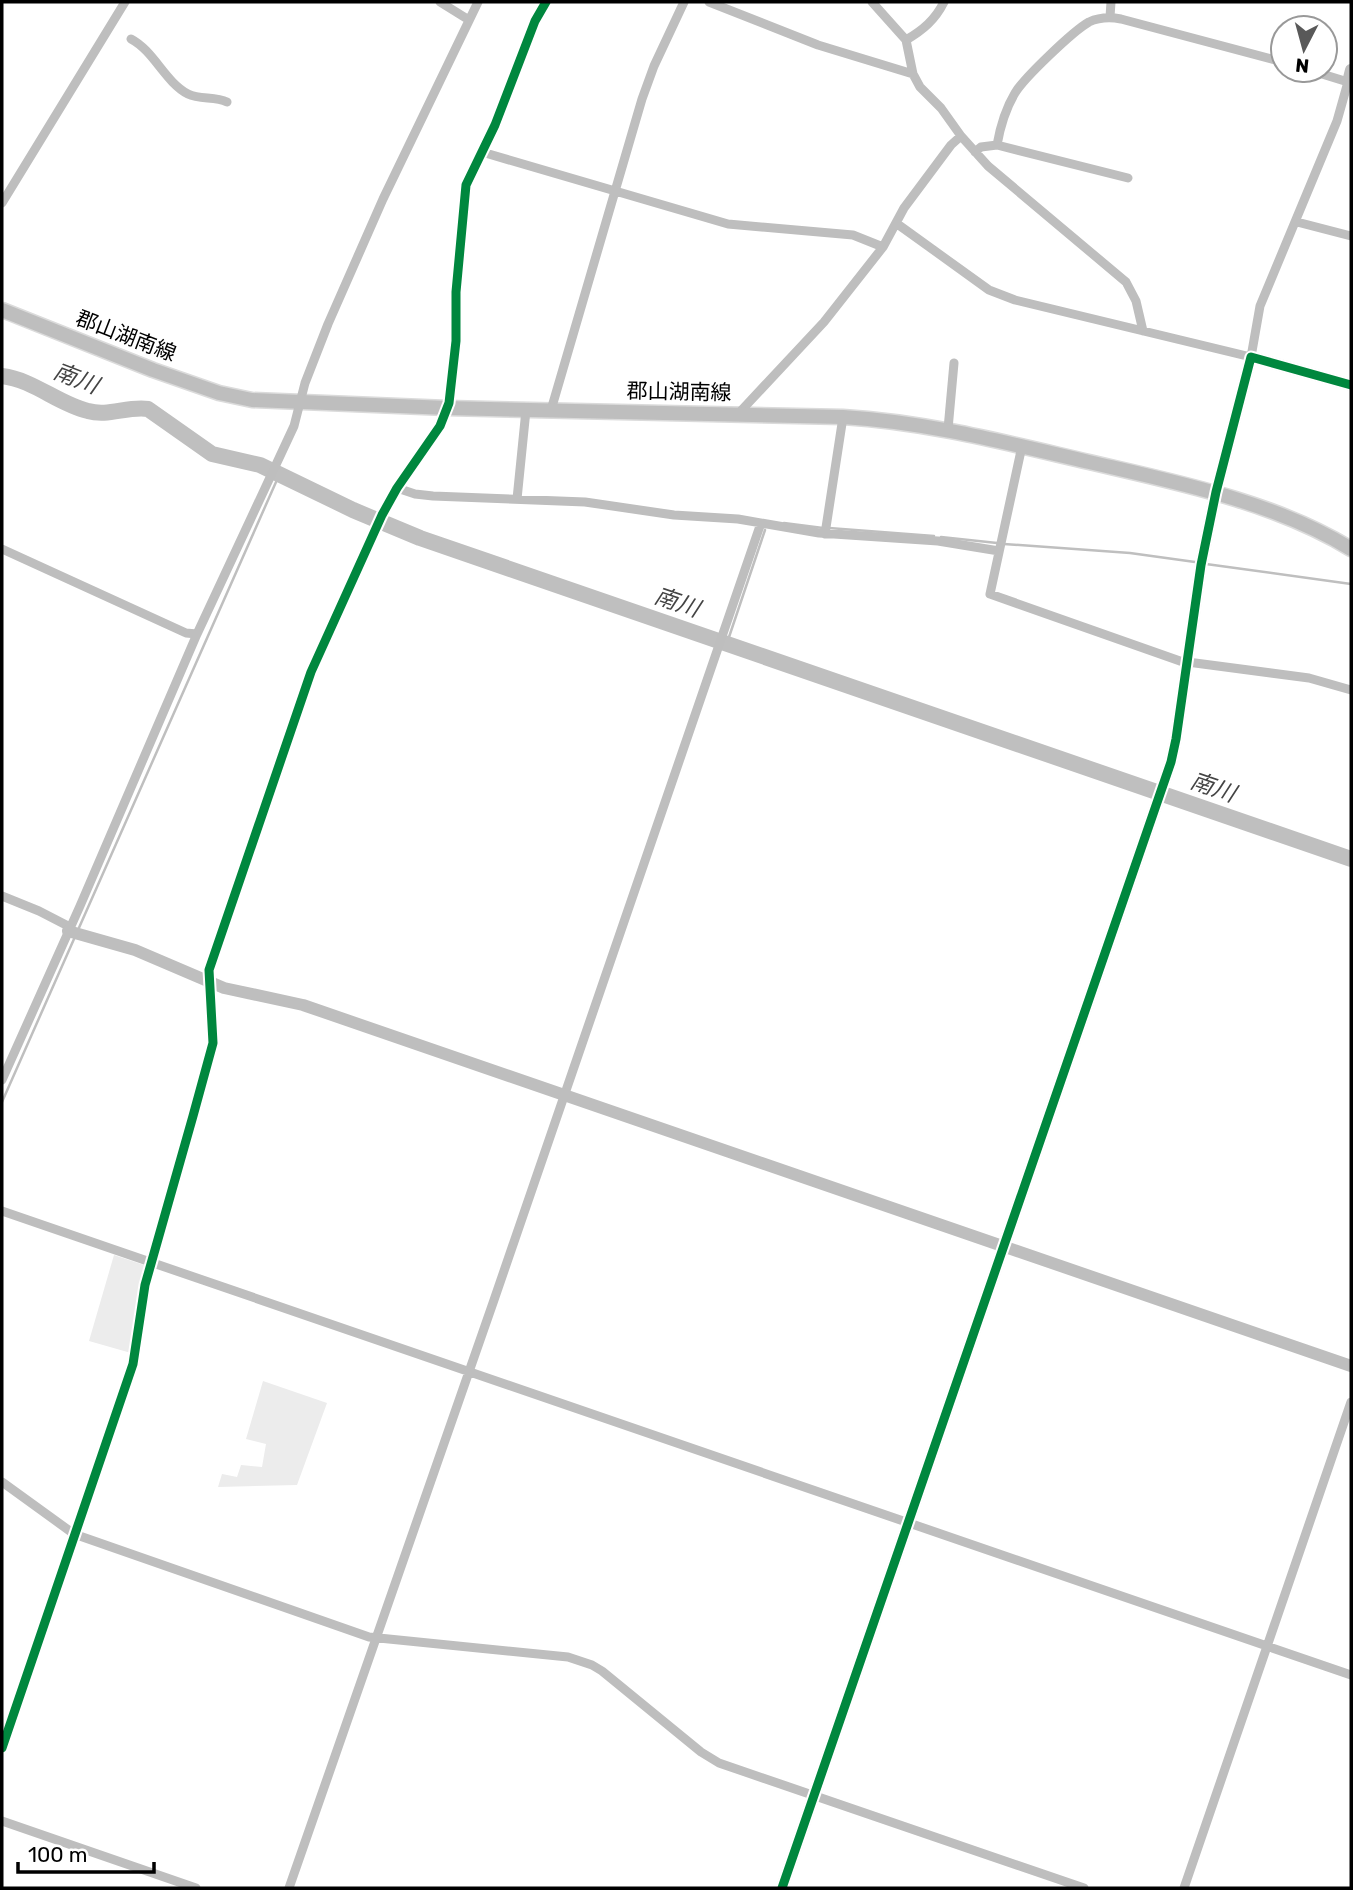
<svg xmlns="http://www.w3.org/2000/svg" width="1353" height="1890" font-family="Rubik,'Noto Sans JP',sans-serif">
<style>
.green{fill:#ececec}
.lines{fill:none;stroke-linecap:round;stroke-linejoin:round}
.stream{stroke:#bfbfbf;stroke-width:2.5}
.river{stroke:#bfbfbf;stroke-width:16}
.primary-casing{stroke:#dbdbdb;stroke-width:17}
.minor{stroke:#bebebe;stroke-width:9}
.tertiary{stroke:#bebebe;stroke-width:12}
.primary{stroke:#bebebe;stroke-width:14}
.cycleway-casing{stroke:#fff;stroke-width:13}
.cycleway{stroke:#00873e;stroke-width:9}
.labels{text-anchor:middle;stroke-width:5;stroke-linejoin:round;paint-order:stroke}
.street-label{font-size:21px;fill:#000;stroke:#fff}
.water-label{font-size:23px;font-style:italic;fill:#444;stroke:#fff}
</style>
<rect width="100%" height="100%" fill="#fff"/>
<path class="green" d="M 114,1255 L 144,1265 L 145,1269 L 131,1353 L 89,1341 Z
M 263,1381 L 327,1403 L 297,1485 L 218,1487 L 222,1474 L 237,1477 L 241,1465 L 262,1467 L 266,1444 L 246,1439 Z"/>
<g class="lines">
<path class="stream" d="M 784,523 L 823,528
M 829,528 L 934,536
M 941,537 L 997,543
M 1004,544 L 1130,553 L 1195,562
M 1206,564 L 1351,584
M 727,643 L 765,530
M 78,930 L 280,473
M 2,1102 L 74,939"/>
<path class="river" d="M 2,376 C 34,380 58,404 88,411 C 108,417 127,406 148,409 L 212,454 L 260,465 L 353,510 L 420,538 L 1351,859"/>
<g class="primary-casing">
<path id="primary" d="M 2,310 L 153,370 L 219,393 L 252,400 L 447,408 L 843,417 C 927,422 1007,443 1089,462 C 1175,482 1275,502 1351,549"/>
</g>
<path class="minor" d="M 440,2 L 469,20
M 709,2 L 818,45 L 913,74
M 872,2 L 906,40 L 913,74 L 920,87 L 941,108 L 961,136 L 988,166 L 1126,282 L 1136,301 L 1143,331
M 1110,17 L 1111,2
M 131,39 C 154,51 165,82 188,94 C 200,100 215,96 227,102
M 906,40 C 923,30 935,20 944,2
M 997,145 C 1000,128 1006,108 1015,93 C 1024,78 1073,31 1089,22 C 1100,17 1110,17 1121,19 L 1283,62
M 482,152 L 728,224 L 853,235 L 883,247
M 975,152 L 981,147 L 997,145 L 1128,178
M 2,203 L 125,2
M 1297,222 L 1351,236
M 896,223 L 989,290 L 1015,300 L 1251,357 L 1260,306 L 1337,121 L 1348,82 L 1309,70
M 551,410 L 642,99 L 654,66 L 684,2
M 738,414 L 824,322 L 883,247 L 904,208 L 951,145 L 961,136
M 948,429 L 954,363
M 1022,446 L 990,594 L 1180,661 L 1309,678 L 1351,690
M 397,488 L 415,494 L 433,496 L 585,502 L 674,515 L 738,519 L 819,533 L 938,541 L 999,551
M 517,499 L 526,410
M 825,534 L 843,417
M 2,549 L 186,633 L 197,634
M 2,896 L 39,911 L 70,927
M 2,1080 L 80,906 L 197,634 L 294,426 L 305,383 L 328,324 L 383,199 L 478,2
M 2,1211 L 1351,1675
M 2,1482 L 74,1534 L 369,1637 L 568,1657 L 592,1665 L 602,1671 L 701,1752 L 719,1763 L 1084,1888
M 2,1748 L 133,1364 L 145,1285 L 193,1116 L 213,1043 L 209,970 L 311,672 L 382,515 L 397,488 L 440,426 L 449,403 L 456,341 L 456,292 L 466,185 L 495,125 L 535,21 L 546,2
M 2,1821 L 196,1888
M 289,1888 L 494,1300 L 761,523
M 1184,1888 L 1351,1402"/>
<path class="tertiary" d="M 1348,82 L 1351,70
M 68,931 L 135,950 L 224,988 L 303,1005 L 1351,1366
M 782,1888 L 1171,762 L 1176,739 L 1201,565 L 1216,492 L 1251,357 L 1351,385"/>
<use href="#primary" class="primary"/>
<g class="cycleway-casing">
<path id="cycleway" d="M 2,1748 L 133,1364 L 145,1285 L 193,1116 L 213,1043 L 209,970 L 311,672 L 382,515 L 397,488 L 440,426 L 449,403 L 456,341 L 456,292 L 466,185 L 495,125 L 535,21 L 546,2
M 782,1888 L 1171,762 L 1176,739 L 1201,565 L 1216,492 L 1251,357 L 1351,385"/>
</g>
<use href="#cycleway" class="cycleway"/>
</g>
<g class="labels">
<g class="street-label">
<text transform="translate(126 336) rotate(21)" y="7">郡山湖南線</text>
<text transform="translate(679 392) rotate(1)" y="7">郡山湖南線</text>
</g>
<g class="water-label">
<text transform="translate(76 378) rotate(21)" y="8">南川</text>
<text transform="translate(677 602) rotate(19)" y="8">南川</text>
<text transform="translate(1213 787) rotate(19)" y="8">南川</text>
</g>
</g>
<rect width="1353" height="1890" fill="none" stroke="#000000" stroke-width="7"/>
<g transform="translate(1304 49) rotate(186)"><circle r="33" fill="#ffffff" stroke="#999999" stroke-width="2"/>
<path d="M0-5L12 26L0 18L-12 26Z" fill="#595959"/>
<text y="-10" font-size="19" font-weight="bold" text-anchor="middle" fill="#000000">N</text>
</g>
<path d="M18 1862v10h136v-10" fill="none" stroke="#000000" stroke-width="3.5"/>
<text x="28" y="1862" font-size="21" fill="#000000" stroke="#ffffff" stroke-width="5" paint-order="stroke">100 m</text>
</svg>
